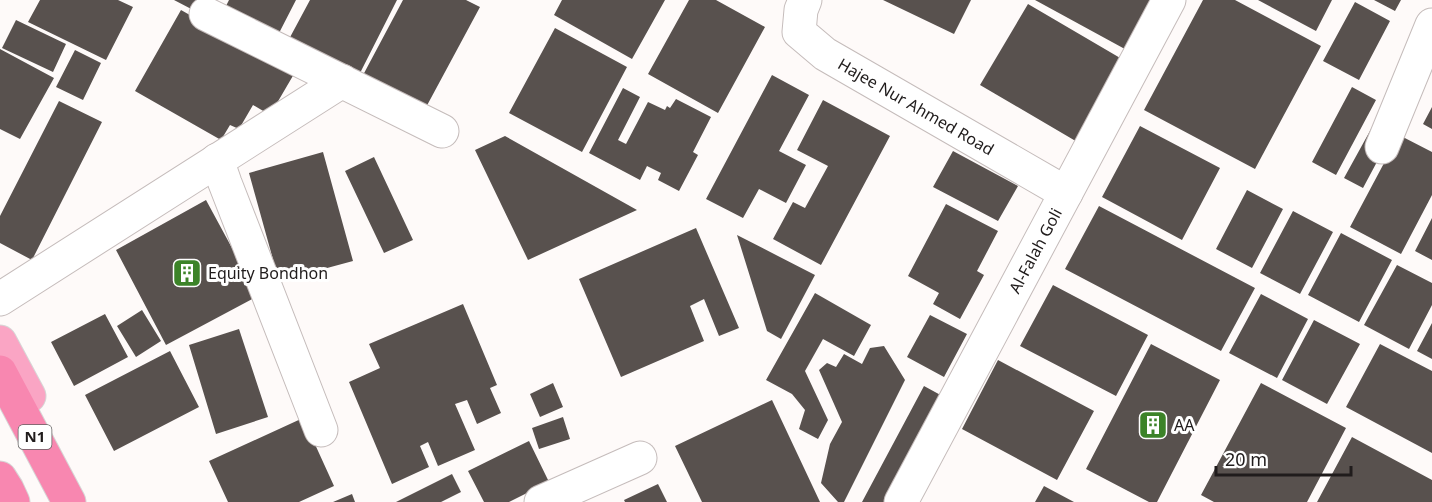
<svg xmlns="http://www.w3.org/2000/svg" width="1432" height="502" font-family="'Noto Sans',sans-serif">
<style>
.building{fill:#58514e}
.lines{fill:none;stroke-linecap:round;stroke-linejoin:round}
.minor-casing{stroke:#c5bcbb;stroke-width:35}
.primary-casing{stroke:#d7d6d6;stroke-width:35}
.trunk-casing{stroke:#d7d6d6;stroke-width:35}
.minor{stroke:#fff;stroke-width:33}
.primary{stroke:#faa5c4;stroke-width:33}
.trunk{stroke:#f887b0;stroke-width:33}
.labels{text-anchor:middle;stroke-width:6;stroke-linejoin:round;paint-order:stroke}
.shield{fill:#fff;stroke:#636060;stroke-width:1.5}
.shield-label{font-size:15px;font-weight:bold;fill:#201c1c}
.street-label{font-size:16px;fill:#201c1c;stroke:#fff}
.poi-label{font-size:16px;fill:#201c1c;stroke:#fff;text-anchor:start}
</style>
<rect width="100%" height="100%" fill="#fefaf9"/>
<path class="building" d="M 40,0 L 118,0 L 133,7 L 106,60 L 28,22 Z
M 174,0 L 204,0 L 197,12 Z
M 229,0 L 296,0 L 278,35 L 225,8 Z
M 310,0 L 397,0 L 358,77 L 288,41 Z
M 403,0 L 466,0 L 480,7 L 424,111 L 362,77 Z
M 562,0 L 665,0 L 632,59 L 554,15 Z
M 689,0 L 716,0 L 765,27 L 718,113 L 648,74 Z
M 883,0 L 971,0 L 954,34 Z
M 1035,0 L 1163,0 L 1134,54 Z
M 1203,0 L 1235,0 L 1321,46 L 1255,169 L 1144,110 Z
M 1258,0 L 1332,0 L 1316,31 Z
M 1374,0 L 1401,0 L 1395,11 Z
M 1355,2 L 1390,21 L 1359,80 L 1323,61 Z
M 1028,4 L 1127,62 L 1079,143 L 980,85 Z
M 181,10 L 294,74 L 270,115 L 253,105 L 239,129 L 230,125 L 221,140 L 135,91 Z
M 16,20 L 66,44 L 53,72 L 2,48 Z
M 555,28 L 627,67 L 582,152 L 509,113 Z
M 0,49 L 54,78 L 20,139 L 0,129 Z
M 75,50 L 101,63 L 83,100 L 56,87 Z
M 772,75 L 809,95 L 779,151 L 806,165 L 786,203 L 759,189 L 743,218 L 706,199 Z
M 1352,87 L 1376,100 L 1336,175 L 1312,162 Z
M 623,88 L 640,97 L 618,140 L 626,144 L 648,102 L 665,110 L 667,106 L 670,108 L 676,99 L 711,117 L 693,152 L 698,155 L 679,191 L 658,180 L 661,173 L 647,166 L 640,180 L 589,153 Z
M 823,100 L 890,136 L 821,265 L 773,239 L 793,202 L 805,208 L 828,166 L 797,150 Z
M 59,101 L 102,122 L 32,260 L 0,243 L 0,216 Z
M 1432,107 L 1432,129 L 1423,124 Z
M 1376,120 L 1394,130 L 1363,188 L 1344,178 Z
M 1140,126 L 1220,168 L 1182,240 L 1102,197 Z
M 1399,135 L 1432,152 L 1432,195 L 1401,254 L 1350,227 Z
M 505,136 L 637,210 L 528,260 L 475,150 Z
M 953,151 L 1018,186 L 998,221 L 933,187 Z
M 323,152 L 353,261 L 279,281 L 249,173 Z
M 374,157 L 413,240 L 384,253 L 345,171 Z
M 1247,190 L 1283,209 L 1252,268 L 1216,249 Z
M 206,200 L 258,296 L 166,345 L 116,250 Z
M 946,204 L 998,231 L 977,271 L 984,275 L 960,319 L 933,304 L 939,293 L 908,276 Z
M 1099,206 L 1255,288 L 1221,351 L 1065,269 Z
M 1293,211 L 1333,232 L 1300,294 L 1260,273 Z
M 1432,218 L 1432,260 L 1415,251 Z
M 696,228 L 739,328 L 719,336 L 704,299 L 690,306 L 704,341 L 621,377 L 579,279 Z
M 1341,233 L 1392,260 L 1359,322 L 1308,295 Z
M 737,235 L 815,275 L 781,339 L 767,331 Z
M 1397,265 L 1432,283 L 1432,305 L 1409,349 L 1364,325 Z
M 1053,285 L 1148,335 L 1116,396 L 1020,346 Z
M 815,293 L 871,325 L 854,356 L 823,339 L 805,371 L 828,420 L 818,439 L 799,429 L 805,410 L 792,394 L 766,380 Z
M 1261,294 L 1308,319 L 1277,378 L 1229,353 Z
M 463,304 L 497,385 L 490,388 L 501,413 L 477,424 L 467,400 L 455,404 L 475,450 L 438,466 L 428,442 L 420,446 L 429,467 L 392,484 L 349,382 L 380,368 L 369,344 Z
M 142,310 L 161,341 L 136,357 L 117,326 Z
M 105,314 L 128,357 L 74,386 L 51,342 Z
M 930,315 L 967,334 L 944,377 L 907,357 Z
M 1314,320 L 1360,344 L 1327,404 L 1282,380 Z
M 1432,323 L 1432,359 L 1417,351 Z
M 239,329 L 268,417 L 216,434 L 189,345 Z
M 1151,344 L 1220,380 L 1157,502 L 1149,502 L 1086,469 Z
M 1380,344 L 1432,371 L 1432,453 L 1346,407 Z
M 884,346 L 905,380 L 844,502 L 838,502 L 821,483 L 830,444 L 842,422 L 819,370 L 827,363 L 836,367 L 844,354 L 862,364 L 870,348 Z
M 170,351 L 199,407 L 114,451 L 85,395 Z
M 998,360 L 1094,411 L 1057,480 L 962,429 Z
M 553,383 L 563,407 L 540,417 L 530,394 Z
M 1261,383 L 1346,428 L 1307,502 L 1214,502 L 1201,495 Z
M 924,386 L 946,398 L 889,502 L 862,502 Z
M 772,400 L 820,502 L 702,502 L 675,446 Z
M 563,417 L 570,439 L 539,449 L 532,428 Z
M 303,418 L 334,486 L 299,502 L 228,502 L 209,461 Z
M 1352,437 L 1432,480 L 1432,502 L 1317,502 Z
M 529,441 L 549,482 L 509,502 L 484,502 L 468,471 Z
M 452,474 L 461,492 L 441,502 L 396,502 Z
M 658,484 L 667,502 L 625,502 L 624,500 Z
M 1044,486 L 1074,502 L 1035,502 Z
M 352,494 L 355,502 L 333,502 Z"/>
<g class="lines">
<g class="minor-casing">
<g id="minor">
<path id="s1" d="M 805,0 L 801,10 L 799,32 L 825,54 L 1066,193"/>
<path d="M 206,14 L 442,131"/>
<path d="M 1382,147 L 1432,25"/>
<path d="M 217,160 L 225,183 L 321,430"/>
<path d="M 0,299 L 342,81"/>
<path d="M 541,502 L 640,458"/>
<path id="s2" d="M 901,502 L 1169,0"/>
</g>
</g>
<g class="primary-casing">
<path id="primary" d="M 0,342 L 29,396"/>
</g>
<g class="trunk-casing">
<path id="trunk" d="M 0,372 L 69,502
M 0,478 L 7,489 L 13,502"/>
</g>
<use href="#minor" class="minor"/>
<use href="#primary" class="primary"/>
<use href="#trunk" class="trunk"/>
</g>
<defs>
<g id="building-square" transform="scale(1.5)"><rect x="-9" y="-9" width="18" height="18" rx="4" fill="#3c8328" stroke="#fff"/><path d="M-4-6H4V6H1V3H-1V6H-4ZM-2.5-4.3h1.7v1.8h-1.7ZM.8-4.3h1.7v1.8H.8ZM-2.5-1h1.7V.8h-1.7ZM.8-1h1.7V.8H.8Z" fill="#fff"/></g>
</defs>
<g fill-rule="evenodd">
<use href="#building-square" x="187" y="273"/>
<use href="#building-square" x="1153" y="425"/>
</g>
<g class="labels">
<rect class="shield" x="18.5" y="425" width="33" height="24" rx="4.5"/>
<g class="shield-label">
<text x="35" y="442">N1</text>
</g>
<g class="street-label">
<text dy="6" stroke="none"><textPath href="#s1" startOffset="172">Hajee Nur Ahmed Road</textPath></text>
<text dy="6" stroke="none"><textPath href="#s2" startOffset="285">Al-Falah Goli</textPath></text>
</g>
<g class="poi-label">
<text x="208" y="279">Equity Bondhon</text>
<text x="1174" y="431">AA</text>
</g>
</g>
<path d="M1216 466v9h135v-9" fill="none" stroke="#201c1c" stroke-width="3"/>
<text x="1225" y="466" font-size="18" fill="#201c1c" stroke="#ffffff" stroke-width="4.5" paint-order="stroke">20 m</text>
</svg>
